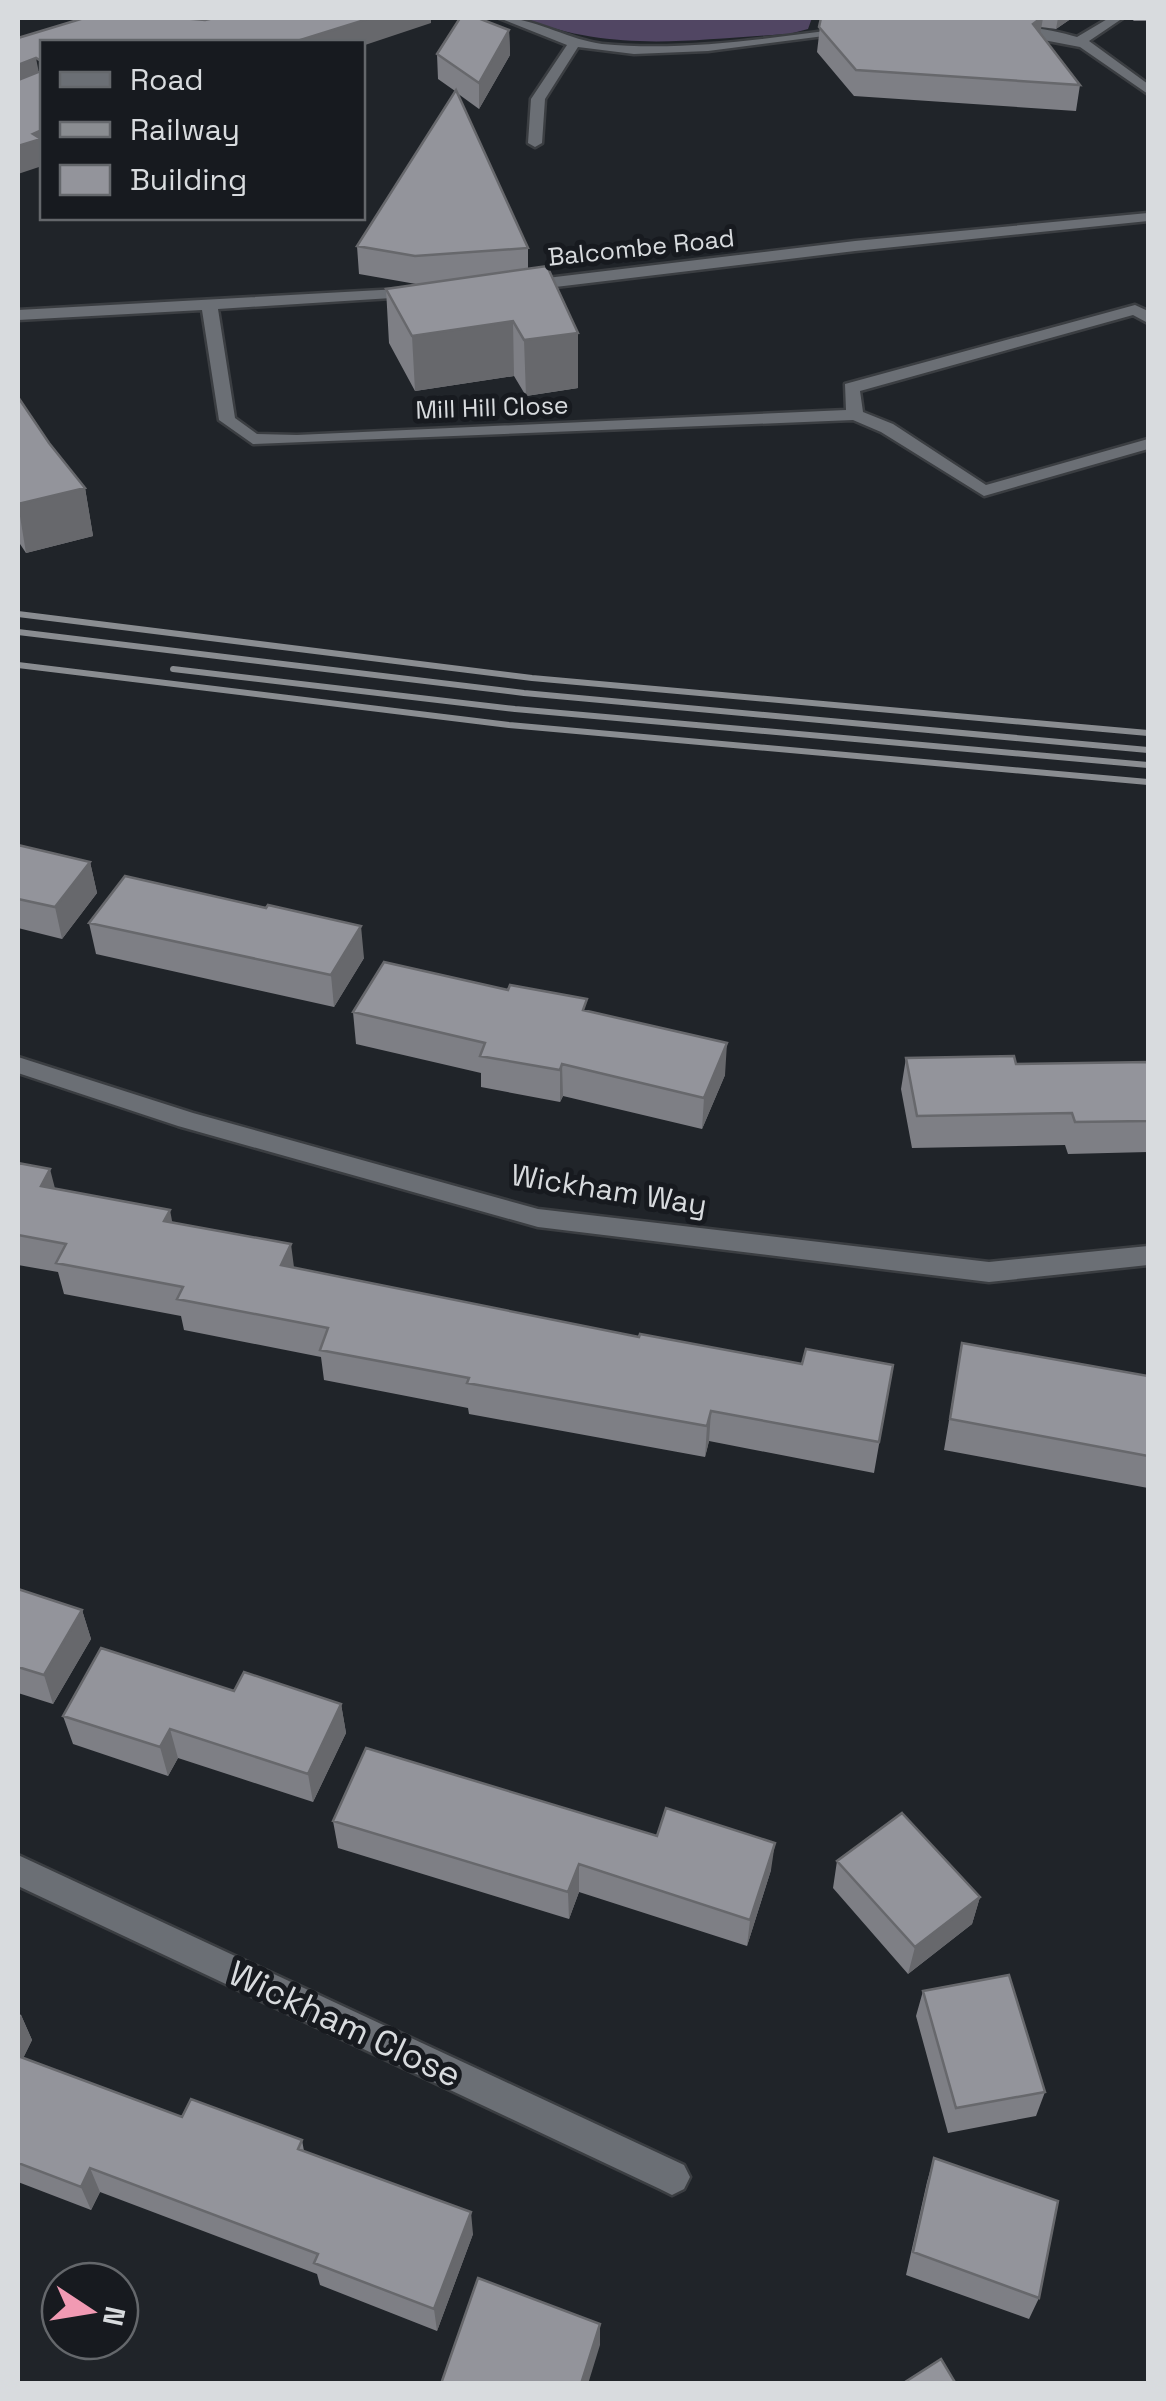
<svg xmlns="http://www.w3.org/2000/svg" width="1166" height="2401" font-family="'Space Grotesk',sans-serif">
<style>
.green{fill:#514663}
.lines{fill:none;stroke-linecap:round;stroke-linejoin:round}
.minor-casing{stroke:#3b3e42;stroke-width:5}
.minor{fill:#6b6f75;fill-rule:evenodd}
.rail{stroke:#8a8d91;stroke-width:6}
.wall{fill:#7e7f85}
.shaded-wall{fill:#67686c}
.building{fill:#93949b;stroke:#67686c;stroke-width:2.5}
.labels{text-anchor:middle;stroke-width:10;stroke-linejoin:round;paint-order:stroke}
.far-street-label{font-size:25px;fill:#d8dbde;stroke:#171a1f}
.street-label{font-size:30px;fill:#d8dbde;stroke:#171a1f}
.near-street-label{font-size:35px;fill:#d8dbde;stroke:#171a1f}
</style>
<rect width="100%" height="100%" fill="#202429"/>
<path class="green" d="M 524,18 L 812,18 L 808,29 L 789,34 C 695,39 613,54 524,18 Z"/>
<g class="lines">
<g class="minor-casing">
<path id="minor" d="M 499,18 C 530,16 568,40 602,44 C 684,52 768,38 849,28 L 855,32 L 708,51 L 634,54 L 578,47 L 545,99 L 542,143 L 535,147 L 528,143 L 531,99 L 567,45 Z
M 1109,18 L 1123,18 L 1089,41 L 1148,84 L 1148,94 L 1080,47 L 1001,32 C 1020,22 1056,31 1077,37 Z
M 1148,213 L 1148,221 L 855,251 L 522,291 L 514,286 L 522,281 L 855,241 Z
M 417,288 L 425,293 L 423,296 L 218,309 L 235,418 L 257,434 L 297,435 L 846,410 L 845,384 L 1135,305 L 1148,311 L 1148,323 L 1133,315 L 860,391 L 863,412 L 893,424 L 986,485 L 1148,439 L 1148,449 L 984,496 L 881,432 L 853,420 L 253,444 L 219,420 L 202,310 L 18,320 L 18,310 Z
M 18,1057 L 193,1113 L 538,1209 L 989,1262 L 1148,1246 L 1148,1265 L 989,1282 L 538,1227 L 178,1126 L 18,1073 Z
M 18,1855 L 684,2165 L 690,2177 L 684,2189 L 672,2195 L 660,2189 L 18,1886 Z"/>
</g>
<use href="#minor" class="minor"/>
<path class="rail" d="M 18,614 L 532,678 L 1148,733
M 18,632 L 524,693 L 1148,750
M 18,665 L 509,725 L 1148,782
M 173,669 L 515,709 L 1148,765"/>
</g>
<path class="wall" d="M 821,18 L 1072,18 L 1056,29 L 1041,27 L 1040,33 L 1080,85 L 1076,111 L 854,96 L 817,52 Z
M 1130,18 L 1148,18 L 1148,21 L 1134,21 Z
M 509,30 L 510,55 L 479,109 L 457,93 L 528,248 L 528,269 L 578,333 L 578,388 L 526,396 L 514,376 L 415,391 L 389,343 L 386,289 L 416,284 L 359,274 L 357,246 L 455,91 L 438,79 L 437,54 Z
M 18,397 L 49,443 L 85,488 L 93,536 L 26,553 L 18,541 Z
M 18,845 L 90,862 L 97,893 L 62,939 L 18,928 Z
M 89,923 L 364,958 L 334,1007 L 96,954 Z
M 353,1012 L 725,1075 L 702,1129 L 563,1096 L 560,1102 L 481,1087 L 481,1073 L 356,1044 Z
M 906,1058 L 1016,1064 L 1148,1062 L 1148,1152 L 1068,1154 L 1065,1145 L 912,1148 L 901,1089 Z
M 18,1163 L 55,1189 L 172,1223 L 294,1268 L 639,1337 L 802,1364 L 893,1365 L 874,1473 L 709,1441 L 705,1457 L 469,1414 L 468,1408 L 324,1380 L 321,1357 L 184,1330 L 181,1316 L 64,1294 L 58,1272 L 18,1265 Z
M 962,1343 L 1148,1376 L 1148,1488 L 944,1450 Z
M 18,1589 L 82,1610 L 91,1639 L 53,1704 L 18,1693 Z
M 234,1691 L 341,1704 L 346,1733 L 313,1802 L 178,1758 L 168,1776 L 73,1744 L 63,1716 Z
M 333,1821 L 771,1870 L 747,1946 L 579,1892 L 569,1919 L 338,1848 Z
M 837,1861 L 980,1897 L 972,1924 L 908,1974 L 833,1888 Z
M 923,1991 L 1045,2092 L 1036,2116 L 948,2133 L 916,2016 Z
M 18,2013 L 21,2015 L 32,2040 L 23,2058 L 182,2117 L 302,2140 L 304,2151 L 473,2234 L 437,2331 L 320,2285 L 317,2274 L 100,2192 L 91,2210 L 18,2182 Z
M 934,2158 L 1039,2298 L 1029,2319 L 906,2275 L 927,2182 Z"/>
<path class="shaded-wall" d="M 371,18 L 431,18 L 431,23 L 362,46 L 362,42 L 294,42 Z
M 1041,18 L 1043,18 L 1039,41 L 1033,24 Z
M 1058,18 L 1072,18 L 1056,29 Z
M 509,30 L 510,55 L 479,109 L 479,83 Z
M 36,58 L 41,83 L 18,92 L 18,65 Z
M 42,130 L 42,166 L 18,174 L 18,146 L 33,134 Z
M 513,321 L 514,376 L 415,391 L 412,336 Z
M 578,333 L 578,388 L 526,396 L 524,340 Z
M 85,488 L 93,536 L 26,553 L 18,504 Z
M 90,862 L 97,893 L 62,939 L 55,907 Z
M 361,926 L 364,958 L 334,1007 L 331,975 Z
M 727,1043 L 725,1075 L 702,1129 L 704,1098 Z
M 562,1064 L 563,1096 L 560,1102 L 560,1070 Z
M 50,1169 L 58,1200 L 41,1186 Z
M 170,1210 L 176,1242 L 164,1221 Z
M 291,1244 L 295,1275 L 281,1265 Z
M 711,1411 L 709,1441 L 705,1457 L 707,1426 Z
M 82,1610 L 91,1639 L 53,1704 L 44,1675 Z
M 341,1704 L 346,1733 L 313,1802 L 308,1774 Z
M 170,1729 L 178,1758 L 168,1776 L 160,1747 Z
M 775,1843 L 771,1870 L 747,1946 L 750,1920 Z
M 579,1864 L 579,1892 L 569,1919 L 568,1892 Z
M 980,1897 L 972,1924 L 908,1974 L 915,1947 Z
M 21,2015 L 32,2040 L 18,2069 L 18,2022 Z
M 90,2168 L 100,2192 L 91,2210 L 81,2187 Z
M 471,2212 L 473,2234 L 437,2331 L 434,2309 Z
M 600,2324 L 600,2345 L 588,2384 L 581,2384 Z"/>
<path class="building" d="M 84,18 L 182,18 L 205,20 L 214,18 L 371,18 L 294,42 L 42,42 L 42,130 L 33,134 L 41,139 L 18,146 L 18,80 L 41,71 L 41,61 L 36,58 L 18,65 L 18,38 Z
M 460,18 L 478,18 L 509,30 L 479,83 L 437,54 Z
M 821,18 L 1041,18 L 1033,24 L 1080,85 L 856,70 L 819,27 Z
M 456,90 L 528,248 L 415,256 L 357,246 Z
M 547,266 L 578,333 L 524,340 L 513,321 L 412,336 L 386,289 Z
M 18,397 L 49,443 L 85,488 L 18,504 Z
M 18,845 L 90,862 L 55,907 L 18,899 Z
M 125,876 L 266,908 L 268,905 L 361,926 L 331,975 L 89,923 Z
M 384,962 L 508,990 L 510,985 L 587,999 L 583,1010 L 727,1043 L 704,1098 L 562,1064 L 560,1070 L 480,1056 L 485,1043 L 353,1012 Z
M 1014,1056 L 1016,1064 L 1148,1062 L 1148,1121 L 1075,1122 L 1072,1113 L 917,1116 L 906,1058 Z
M 18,1163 L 50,1169 L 41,1186 L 170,1210 L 164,1221 L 291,1244 L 281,1265 L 639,1337 L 640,1334 L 802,1364 L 806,1349 L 893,1365 L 879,1442 L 711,1411 L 707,1426 L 467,1383 L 469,1378 L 320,1350 L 328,1328 L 177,1299 L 183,1287 L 56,1263 L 66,1244 L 18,1235 Z
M 962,1343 L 1148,1376 L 1148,1456 L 950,1419 Z
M 18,1589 L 82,1610 L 44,1675 L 18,1667 Z
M 101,1648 L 234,1691 L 244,1672 L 341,1704 L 308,1774 L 170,1729 L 160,1747 L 63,1716 Z
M 366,1748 L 657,1836 L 666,1808 L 775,1843 L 750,1920 L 579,1864 L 568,1892 L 333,1821 Z
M 902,1813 L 980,1897 L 915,1947 L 837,1861 Z
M 1009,1975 L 1045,2092 L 956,2108 L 923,1991 Z
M 18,2056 L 182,2117 L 191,2099 L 302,2140 L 298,2149 L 471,2212 L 434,2309 L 314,2263 L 318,2254 L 90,2168 L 81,2187 L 18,2163 Z
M 934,2158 L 1058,2201 L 1039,2298 L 913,2252 Z
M 478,2278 L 600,2324 L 581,2384 L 450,2384 L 442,2381 Z
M 941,2359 L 956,2384 L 902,2384 Z"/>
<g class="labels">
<g class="far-street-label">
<text transform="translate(641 247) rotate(-6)" y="9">Balcombe Road</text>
<text transform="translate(492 407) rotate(-2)" y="9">Mill Hill Close</text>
</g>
<g class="street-label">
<text transform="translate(609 1190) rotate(9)" y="10">Wickham Way</text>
</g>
<g class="near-street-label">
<text transform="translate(345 2024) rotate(25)" y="12">Wickham Close</text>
</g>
</g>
<rect width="1166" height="2401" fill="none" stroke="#d8dbde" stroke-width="40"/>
<rect x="40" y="40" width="325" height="180" fill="#171a1f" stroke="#64676b" stroke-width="2.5"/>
<rect x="60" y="72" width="50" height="15" fill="#6b6f75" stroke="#64676b" stroke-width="2.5"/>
<text x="130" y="90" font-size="30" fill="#d8dbde">Road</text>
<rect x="60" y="122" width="50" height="15" fill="#8a8d91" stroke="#64676b" stroke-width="2.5"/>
<text x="130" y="140" font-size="30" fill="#d8dbde">Railway</text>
<rect x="60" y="165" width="50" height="30" fill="#93949b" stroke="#64676b" stroke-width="2.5"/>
<text x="130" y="190" font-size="30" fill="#d8dbde">Building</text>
<g transform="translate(90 2311) rotate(102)"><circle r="48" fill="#171a1f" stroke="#64676b" stroke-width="2.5"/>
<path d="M0-8L18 38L0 25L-18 38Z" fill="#f19ab3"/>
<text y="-15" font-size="28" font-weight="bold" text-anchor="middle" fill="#d8dbde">N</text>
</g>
</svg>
